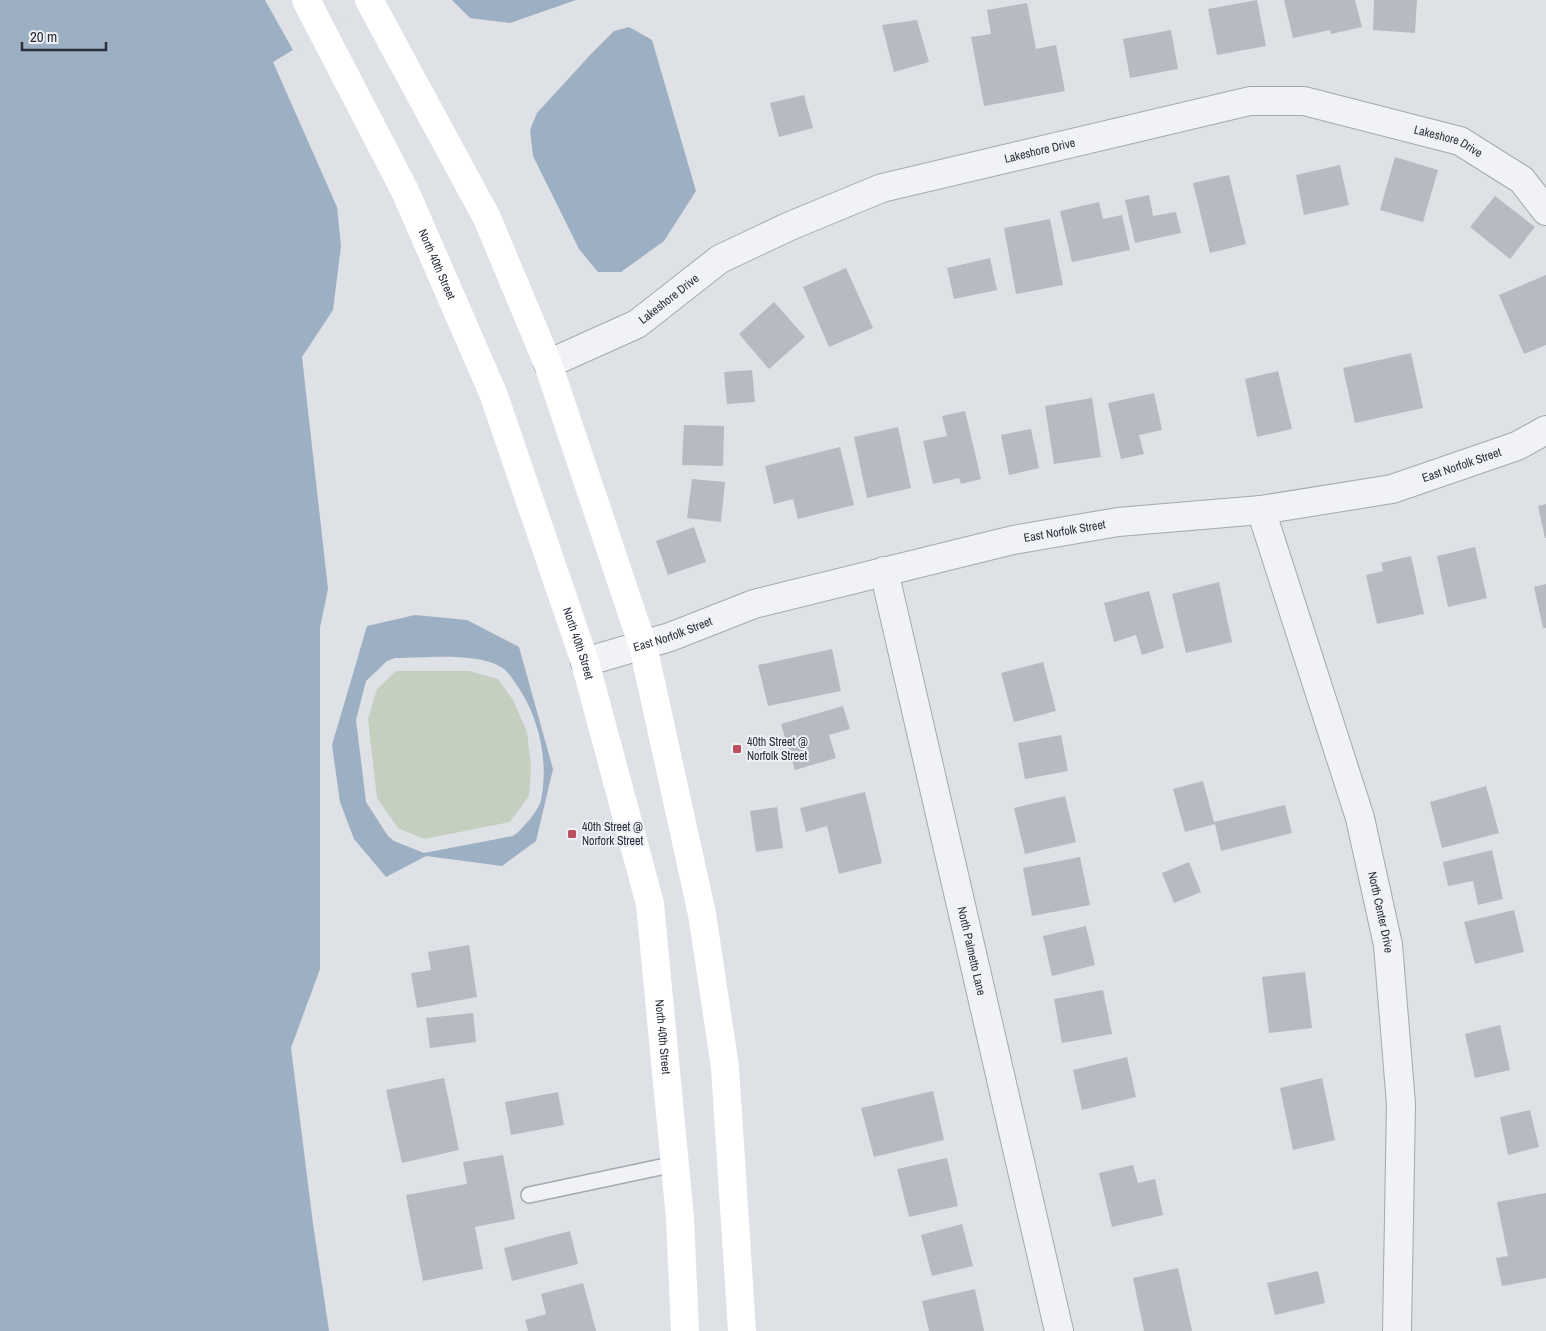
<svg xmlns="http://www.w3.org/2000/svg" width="1546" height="1331" font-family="'Archivo Narrow',sans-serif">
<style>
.green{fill:#c4cfc0}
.water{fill:#9dafc3;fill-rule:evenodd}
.pier{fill:#dee1e6}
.building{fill:#b6bbc2}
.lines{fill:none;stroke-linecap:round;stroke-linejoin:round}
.service-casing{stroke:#a4a8af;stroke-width:18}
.minor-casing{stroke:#a4a8af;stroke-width:30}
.service{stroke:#f0f2f5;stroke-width:15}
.minor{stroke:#f0f2f5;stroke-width:28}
.secondary{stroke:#fff;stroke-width:28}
.poi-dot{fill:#bf5061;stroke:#edf0f4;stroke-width:2}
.labels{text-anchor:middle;stroke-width:4;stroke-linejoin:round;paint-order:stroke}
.street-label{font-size:12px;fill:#29303b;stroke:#edf0f4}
.poi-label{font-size:12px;fill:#29303b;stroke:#edf0f4;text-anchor:start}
</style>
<rect width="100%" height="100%" fill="#dee1e6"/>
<path class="green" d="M 396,671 L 469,671 L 498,679 L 513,700 L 527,732 L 531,767 L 529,796 L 510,822 L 424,839 L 398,828 L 377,798 L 368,719 L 377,689 Z"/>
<path class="water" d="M 0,0 L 376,0 L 273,62 L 337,207 L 341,246 L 333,310 L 302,357 L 328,589 L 320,628 L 320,969 L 291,1048 L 313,1224 L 329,1331 L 0,1331 Z
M 452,0 L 576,0 L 510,23 L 470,18 Z
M 629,27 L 652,40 L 696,191 L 664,241 L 621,272 L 598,272 L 579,249 L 533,156 L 530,130 L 537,113 L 591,54 L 614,31 Z
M 415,615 L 467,620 L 519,647 L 553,769 L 536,841 L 502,866 L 426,856 L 386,877 L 354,839 L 340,802 L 332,745 L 367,626 ZM 395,658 C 425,658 475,652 501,667 C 508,671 512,678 516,684 C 539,716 549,761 541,800 C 539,810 521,831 513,836 L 424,853 L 394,841 L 388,836 L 366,802 L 356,720 L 366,681 L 387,661 Z"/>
<path class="pier" d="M 265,0 L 378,0 L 294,52 Z"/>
<path class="building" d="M 1257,0 L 1266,46 L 1217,55 L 1208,9 Z
M 1284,0 L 1355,0 L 1362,27 L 1331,34 L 1330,30 L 1293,38 Z
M 1374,0 L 1417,0 L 1415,33 L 1373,30 Z
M 1027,3 L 1036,49 L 1056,45 L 1065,91 L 984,106 L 971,37 L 991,34 L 987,10 Z
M 917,20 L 929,62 L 894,72 L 882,25 Z
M 1171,30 L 1178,69 L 1130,78 L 1123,39 Z
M 804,95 L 813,128 L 779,137 L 770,103 Z
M 1395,157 L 1438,170 L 1423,222 L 1380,210 Z
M 1340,165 L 1349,205 L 1304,215 L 1296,175 Z
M 1229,175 L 1246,244 L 1210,253 L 1193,183 Z
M 1149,195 L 1153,216 L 1176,212 L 1181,233 L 1135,243 L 1125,200 Z
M 1495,196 L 1535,227 L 1510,259 L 1470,227 Z
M 1099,202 L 1103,219 L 1122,215 L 1130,250 L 1072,262 L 1060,211 Z
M 1050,219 L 1063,285 L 1016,294 L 1004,228 Z
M 990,258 L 997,290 L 954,299 L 947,268 Z
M 846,268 L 873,328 L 829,347 L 803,287 Z
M 1546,275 L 1546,345 L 1524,354 L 1499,295 Z
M 774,302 L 805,337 L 769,369 L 739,334 Z
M 1411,353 L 1423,408 L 1355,423 L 1343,368 Z
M 752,370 L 755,402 L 727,404 L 724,372 Z
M 1278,371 L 1292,429 L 1257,437 L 1245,379 Z
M 1154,393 L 1162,430 L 1139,435 L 1144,454 L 1121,459 L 1108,403 Z
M 1092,398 L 1101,457 L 1054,464 L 1045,406 Z
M 965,411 L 981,479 L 961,484 L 959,478 L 933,484 L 923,441 L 947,436 L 942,416 Z
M 684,425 L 724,426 L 723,466 L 682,465 Z
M 898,427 L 911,488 L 867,498 L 854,437 Z
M 1031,429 L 1039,468 L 1009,475 L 1001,435 Z
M 840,447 L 854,505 L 798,519 L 793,499 L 774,504 L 765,466 Z
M 692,479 L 725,482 L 721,522 L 687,518 Z
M 1546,504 L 1546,538 L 1545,538 L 1538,506 Z
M 694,527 L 706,562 L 668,575 L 656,541 Z
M 1475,547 L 1487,598 L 1448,607 L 1437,556 Z
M 1411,556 L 1424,614 L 1377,624 L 1366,575 L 1383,571 L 1381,563 Z
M 1219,582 L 1232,642 L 1186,653 L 1172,594 Z
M 1546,584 L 1546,628 L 1543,628 L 1534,587 Z
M 1149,591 L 1164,648 L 1142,655 L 1136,635 L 1114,642 L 1104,603 Z
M 832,649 L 841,691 L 768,706 L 758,665 Z
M 1043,662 L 1056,711 L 1014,722 L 1001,673 Z
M 843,706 L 850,729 L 829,735 L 836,758 L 795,770 L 781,724 Z
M 1061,735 L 1068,771 L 1025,779 L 1018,743 Z
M 1203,781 L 1214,822 L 1285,805 L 1292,833 L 1221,851 L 1215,824 L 1185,832 L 1173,789 Z
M 1486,786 L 1499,833 L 1442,848 L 1430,802 Z
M 865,792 L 882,863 L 839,874 L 827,826 L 806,832 L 800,808 Z
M 1065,796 L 1076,842 L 1025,854 L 1014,808 Z
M 777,807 L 783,848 L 756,852 L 750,811 Z
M 1492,850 L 1503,899 L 1478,905 L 1473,881 L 1448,886 L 1443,862 Z
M 1080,857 L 1090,905 L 1032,916 L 1023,868 Z
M 1189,862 L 1201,892 L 1174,903 L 1162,873 Z
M 1514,910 L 1524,952 L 1475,964 L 1464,922 Z
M 1086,926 L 1095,965 L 1052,976 L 1043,936 Z
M 469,945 L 477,997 L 417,1008 L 411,973 L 431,970 L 428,952 Z
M 1305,972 L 1312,1028 L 1269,1033 L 1262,977 Z
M 1103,990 L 1112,1034 L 1062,1043 L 1054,999 Z
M 473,1013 L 476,1042 L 430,1048 L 426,1018 Z
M 1500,1025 L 1510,1070 L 1475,1078 L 1465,1034 Z
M 1127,1057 L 1136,1097 L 1082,1110 L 1073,1070 Z
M 444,1078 L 459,1150 L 402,1163 L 386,1090 Z
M 1322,1078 L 1335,1140 L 1293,1150 L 1280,1088 Z
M 933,1091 L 944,1140 L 874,1157 L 861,1108 Z
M 558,1092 L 564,1125 L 511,1135 L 505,1102 Z
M 1530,1110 L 1539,1147 L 1508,1155 L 1500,1117 Z
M 503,1155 L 515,1219 L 475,1227 L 483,1269 L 423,1281 L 406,1195 L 467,1184 L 463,1162 Z
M 947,1158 L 958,1206 L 909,1217 L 897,1169 Z
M 1133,1165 L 1138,1183 L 1155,1179 L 1163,1215 L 1112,1227 L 1099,1173 Z
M 1546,1193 L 1546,1278 L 1502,1286 L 1496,1258 L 1508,1256 L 1497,1202 Z
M 962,1224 L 973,1266 L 932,1276 L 921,1235 Z
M 570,1231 L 578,1264 L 512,1281 L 504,1248 Z
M 1178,1268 L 1192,1331 L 1144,1331 L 1133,1278 Z
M 1318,1271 L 1325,1303 L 1275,1315 L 1267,1283 Z
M 583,1283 L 596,1331 L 528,1331 L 525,1320 L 546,1314 L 541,1294 Z
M 975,1289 L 984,1331 L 929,1331 L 922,1301 Z"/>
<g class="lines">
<g class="service-casing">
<path id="service" d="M 529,1195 L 675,1164"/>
</g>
<g class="minor-casing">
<g id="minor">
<path id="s1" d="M 548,364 L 637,324 L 720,259 L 790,226 L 882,188 L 1250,101 L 1304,101 L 1460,141 L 1522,180 L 1546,211"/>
<path id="s2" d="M 1261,510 L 1360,818 L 1388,945 L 1401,1104 L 1397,1331"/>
<path id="s3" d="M 884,571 L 1059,1331"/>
<path id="s4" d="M 585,662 L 670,637 L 754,604 L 1013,540 L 1118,522 L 1261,510 L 1392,489 L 1517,446 L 1546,430"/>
</g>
</g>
<use href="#service" class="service"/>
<use href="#minor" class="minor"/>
<g class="secondary">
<path id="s5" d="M 306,0 L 405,191 L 493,393 L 585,662 L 650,904 L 680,1218 L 685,1331"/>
<path d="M 369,0 L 487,218 L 548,364 L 643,646 L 702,914 L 725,1067 L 742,1331"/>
</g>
</g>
<g class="poi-dot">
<rect x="732" y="744" width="10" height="10" rx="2.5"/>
<rect x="567" y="829" width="10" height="10" rx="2.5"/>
</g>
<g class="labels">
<g class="street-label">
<text dy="4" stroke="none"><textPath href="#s1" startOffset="962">Lakeshore Drive</textPath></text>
<text dy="4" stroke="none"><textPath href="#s1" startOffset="542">Lakeshore Drive</textPath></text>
<text dy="4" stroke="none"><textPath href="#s5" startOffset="295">North 40th Street</textPath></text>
<text dy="4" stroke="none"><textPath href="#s1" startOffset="138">Lakeshore Drive</textPath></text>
<text dy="4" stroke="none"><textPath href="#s4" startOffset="902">East Norfolk Street</textPath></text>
<text dy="4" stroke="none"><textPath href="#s4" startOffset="498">East Norfolk Street</textPath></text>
<text dy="4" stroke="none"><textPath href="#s4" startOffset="92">East Norfolk Street</textPath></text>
<text dy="4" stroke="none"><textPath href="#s5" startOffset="700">North 40th Street</textPath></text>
<text dy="4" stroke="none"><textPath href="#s2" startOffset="420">North Center Drive</textPath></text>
<text dy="4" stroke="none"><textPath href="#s3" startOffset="390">North Palmetto Lane</textPath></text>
<text dy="4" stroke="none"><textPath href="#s5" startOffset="1104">North 40th Street</textPath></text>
</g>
<g class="poi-label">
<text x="747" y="746">40th Street @<tspan x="747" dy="14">Norfolk Street</tspan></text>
<text x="582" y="831">40th Street @<tspan x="582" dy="14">Norfork Street</tspan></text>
</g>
</g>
<path d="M22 42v8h84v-8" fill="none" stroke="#29303b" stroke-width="2.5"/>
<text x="30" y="42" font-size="15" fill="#29303b" stroke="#edf0f4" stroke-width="4" paint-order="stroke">20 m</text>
</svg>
